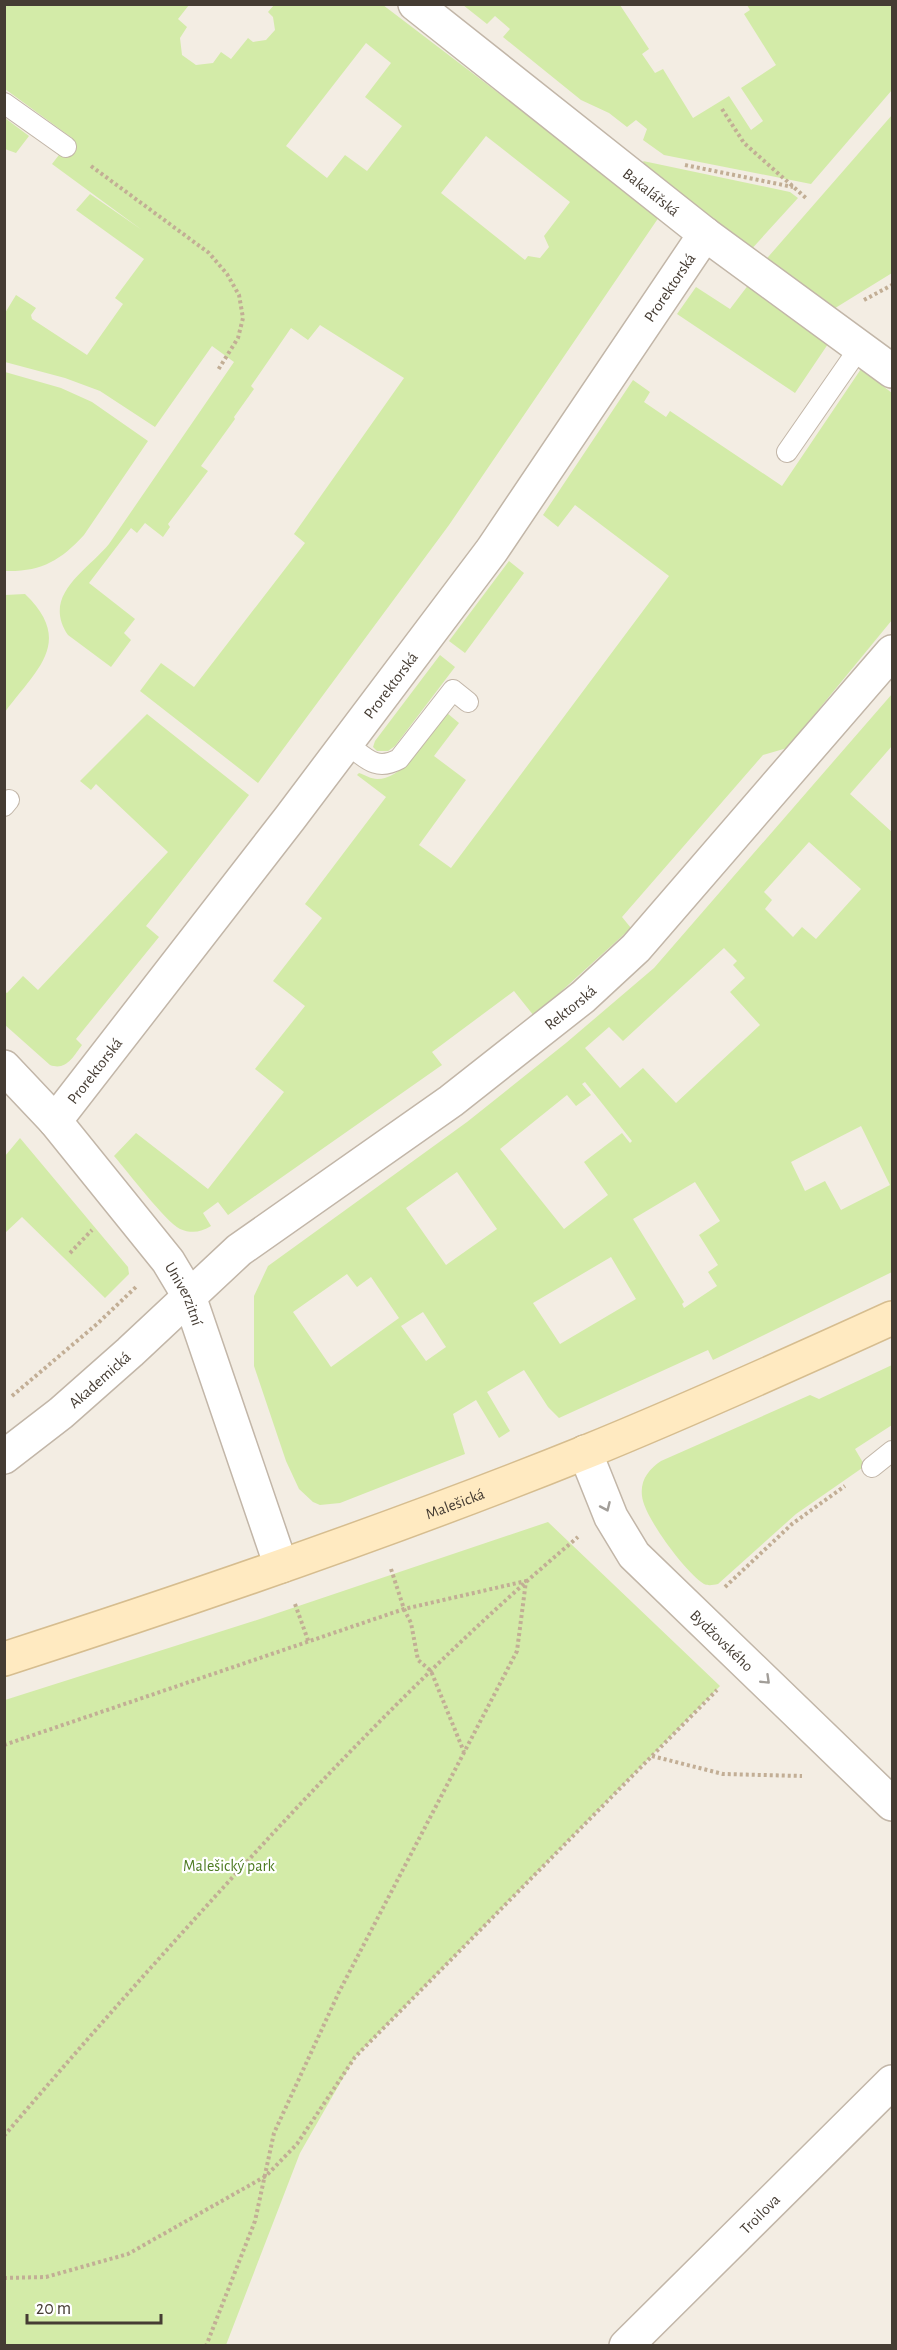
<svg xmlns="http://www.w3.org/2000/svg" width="897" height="2350" font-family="'Alegreya Sans',sans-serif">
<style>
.green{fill:#d3eba8;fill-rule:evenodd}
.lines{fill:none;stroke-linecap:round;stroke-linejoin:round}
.lane-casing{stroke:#c2b6a8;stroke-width:22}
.street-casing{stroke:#c2b6a8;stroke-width:36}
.secondary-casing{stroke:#d6bd8f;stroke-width:36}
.path{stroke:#c2ae95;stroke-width:4;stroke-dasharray:3 3;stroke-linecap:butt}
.lane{stroke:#fff;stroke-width:20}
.street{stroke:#fff;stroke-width:33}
.secondary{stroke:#ffeac1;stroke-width:33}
.oneway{stroke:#a29e99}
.labels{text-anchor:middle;stroke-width:4.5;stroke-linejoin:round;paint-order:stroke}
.street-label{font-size:16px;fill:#453c33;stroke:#fff}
.park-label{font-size:16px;fill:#4d7b22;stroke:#fff}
</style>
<rect width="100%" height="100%" fill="#f3ede3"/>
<path class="green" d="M 5,5 L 189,5 L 178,19 L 187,27 L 180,38 L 182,55 L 196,65 L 213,63 L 221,52 L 231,59 L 248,38 L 253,42 L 266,40 L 275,30 L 273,17 L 268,12 L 274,5 L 383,5 L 606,175 L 659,217 L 449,525 L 258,783 L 140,691 L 161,663 L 194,687 L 305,543 L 294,534 L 404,378 L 320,325 L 308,340 L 291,328 L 251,386 L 254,389 L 234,417 L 235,419 L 201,466 L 208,471 L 168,524 L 170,527 L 163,537 L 145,523 L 137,533 L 131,528 L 89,583 L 135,619 L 124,633 L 131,640 L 111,667 L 68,635 C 41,595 87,571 109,544 L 234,362 L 212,346 L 155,427 L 100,391 L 65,378 L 5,362 L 5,313 L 16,295 L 36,308 L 31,315 L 32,319 L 87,355 L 123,304 L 115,298 L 144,259 L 76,210 L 90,194 L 142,230 L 52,164 L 72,138 L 5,89 ZM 366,43 L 391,63 L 365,97 L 402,126 L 367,171 L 345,155 L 327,178 L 286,146 ZM 486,136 L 570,202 L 544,236 L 549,247 L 540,258 L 528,256 L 525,260 L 441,193 Z
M 463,5 L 620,5 L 649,49 L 642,54 L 655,73 L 663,69 L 693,118 L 729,96 L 751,130 L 763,121 L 741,88 L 776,65 L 744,14 L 750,10 L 747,5 L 892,5 L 892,90 L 811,184 L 664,155 L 643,140 L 647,129 L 636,120 L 627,127 L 609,113 L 581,100 L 503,37 L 510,29 L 495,16 L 487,24 Z
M 892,115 L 892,273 L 832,310 L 762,264 Z
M 5,118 L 29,136 L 16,153 L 5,149 Z
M 643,161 L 790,192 L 798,198 L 748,253 L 654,182 Z
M 749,284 L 828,344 L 795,393 L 677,314 L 696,287 L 730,309 Z
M 861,369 L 892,393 L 892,620 L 787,748 L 763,755 L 622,917 L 631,928 L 534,1016 L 514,991 L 432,1052 L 442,1065 L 228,1215 L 218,1202 L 203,1213 L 211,1226 C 201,1232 192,1234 180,1229 C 165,1221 128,1172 114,1156 L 136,1133 L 208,1189 L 284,1092 L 255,1069 L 305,1006 L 273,981 L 322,918 L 305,904 L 386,797 L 357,775 L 359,773 C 365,775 371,779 377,779 C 404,780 431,733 447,713 L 459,723 L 434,756 L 466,780 L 419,845 L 451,868 L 669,576 L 575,505 L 558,527 L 543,515 L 633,380 L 650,392 L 644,402 L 666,417 L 670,411 L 782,486 Z
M 5,372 L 61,388 L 92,402 L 148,441 L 84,535 C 60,561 41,572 5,571 Z
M 509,561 L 524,573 L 465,653 L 449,641 Z
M 25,594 C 75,642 36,670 5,712 L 5,595 Z
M 440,655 L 455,667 L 395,746 L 388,751 L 377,751 L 373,747 L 375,741 Z
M 892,694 L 892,746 L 850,794 L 892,832 L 892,1272 L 713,1360 L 708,1350 L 559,1418 L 548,1407 L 524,1370 L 487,1392 L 510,1431 L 499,1438 L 476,1400 L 453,1414 L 465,1454 L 340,1503 L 320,1505 L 313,1502 L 299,1489 L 286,1461 L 254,1366 L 254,1296 L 268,1266 L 467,1122 L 566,1043 L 654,968 ZM 809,842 L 861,889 L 816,939 L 802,927 L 793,937 L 765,909 L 772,900 L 764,892 ZM 724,948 L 737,961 L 733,965 L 745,978 L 730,992 L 760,1025 L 676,1103 L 643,1068 L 620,1088 L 585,1048 L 609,1027 L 623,1041 ZM 585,1082 L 632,1141 L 630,1143 L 622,1133 L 584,1162 L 608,1195 L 564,1229 L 500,1149 L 567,1095 L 576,1106 L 591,1095 L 582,1084 ZM 861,1126 L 890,1185 L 841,1210 L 825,1181 L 805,1191 L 791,1162 ZM 457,1172 L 497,1229 L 446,1265 L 406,1208 ZM 695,1182 L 720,1221 L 699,1235 L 718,1265 L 708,1272 L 717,1286 L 684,1308 L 682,1304 L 684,1302 L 633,1219 ZM 611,1257 L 636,1299 L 560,1344 L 533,1303 ZM 347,1274 L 357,1287 L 371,1277 L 399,1318 L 331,1367 L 293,1312 ZM 423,1312 L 446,1347 L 426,1361 L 401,1326 Z
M 147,714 L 249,795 L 146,926 L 159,937 L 76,1039 L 82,1045 C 73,1057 66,1071 50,1065 L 5,1025 L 5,992 L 7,993 L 23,976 L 38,990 L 168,852 L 96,784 L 91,790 L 80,781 Z
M 20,1138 L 128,1267 L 129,1274 L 105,1298 L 22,1217 L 5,1233 L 5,1156 Z
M 892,1365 L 892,1425 L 855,1449 L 865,1466 L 796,1514 L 718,1584 C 713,1585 708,1586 704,1584 C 686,1573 644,1517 642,1496 C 640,1480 649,1469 661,1461 L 810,1395 L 819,1399 Z
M 548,1522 L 720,1686 L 355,2057 L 300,2153 L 226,2345 L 5,2345 L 5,1700 L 257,1620 Z"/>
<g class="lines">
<g class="lane-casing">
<path id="lane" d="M 4,103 L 66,147
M 787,452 L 860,347
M 346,743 C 365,757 375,772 399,759 L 453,690 L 468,702
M 4,806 L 9,800
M 872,1467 L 892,1451"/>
</g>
<g class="street-casing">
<g id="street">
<path id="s1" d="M 415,4 L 705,234 L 892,371"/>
<path id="s2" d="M 4,1067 L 55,1121 L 168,1261 L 189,1296 L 281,1566"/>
<path id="s3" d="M 55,1121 L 290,818 L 492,550 L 705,234"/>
<path id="s4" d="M 585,1452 L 611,1517 L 634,1555 L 892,1804"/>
<path id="s5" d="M 4,1457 L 61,1413 L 130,1352 L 239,1250 L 451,1101 L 583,997 L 636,948 L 892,652"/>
<path id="s6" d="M 626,2346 L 892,2082"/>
</g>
</g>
<g class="secondary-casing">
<g id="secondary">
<path id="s7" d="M 4,1659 C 200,1596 395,1529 586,1452 C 689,1410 791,1364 892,1318"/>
</g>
</g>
<path class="path" d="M 722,109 L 744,143 L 807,199
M 685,165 L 793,187
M 91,166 L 209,253 L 227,274 L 239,295 L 243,318 L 238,338 L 218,370
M 864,300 L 892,285
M 70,1253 L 92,1230
M 12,1396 L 97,1324 L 137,1286
M 391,1569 L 404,1609 L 411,1623 L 418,1660 L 431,1671 L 464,1752
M 725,1587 L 792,1524 L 845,1486
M 295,1604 L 309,1643
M 4,1745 L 404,1609 L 526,1581 L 517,1651 L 339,1992 L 274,2133 L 255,2221 L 206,2346
M 652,1756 L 723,1774 L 802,1776
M 4,2136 C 72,2056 141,1978 211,1901 C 327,1773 446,1648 578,1537
M 4,2278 L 46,2277 L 128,2254 L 266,2176 L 297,2144 L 355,2057 L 717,1690"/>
<use href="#lane" class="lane"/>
<use href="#street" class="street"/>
<use href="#secondary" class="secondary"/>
</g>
<defs><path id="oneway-chevron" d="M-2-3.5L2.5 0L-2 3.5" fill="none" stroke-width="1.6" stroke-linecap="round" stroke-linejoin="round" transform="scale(1.5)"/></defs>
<g class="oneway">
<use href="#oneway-chevron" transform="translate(606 1507) rotate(66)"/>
<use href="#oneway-chevron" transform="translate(766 1680) rotate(44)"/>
</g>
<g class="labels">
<g class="street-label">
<text dy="6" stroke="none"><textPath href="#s1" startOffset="302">Bakalářská</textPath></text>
<text dy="6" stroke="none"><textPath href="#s3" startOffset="1036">Prorektorská</textPath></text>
<text dy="6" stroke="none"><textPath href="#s3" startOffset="550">Prorektorská</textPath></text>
<text dy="6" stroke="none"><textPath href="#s5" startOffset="724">Rektorská</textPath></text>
<text dy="6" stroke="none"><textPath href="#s3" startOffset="64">Prorektorská</textPath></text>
<text dy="6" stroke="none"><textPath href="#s2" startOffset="291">Univerzitní</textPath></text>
<text dy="6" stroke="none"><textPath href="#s5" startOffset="123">Akademická</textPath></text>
<text dy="6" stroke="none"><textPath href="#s7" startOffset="477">Malešická</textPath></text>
<text dy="6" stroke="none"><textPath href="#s4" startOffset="237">Bydžovského</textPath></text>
<text dy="6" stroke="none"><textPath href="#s6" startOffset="188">Troilova</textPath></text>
</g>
<g class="park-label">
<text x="229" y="1871">Malešický park</text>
</g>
</g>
<rect width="897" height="2350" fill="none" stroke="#453c33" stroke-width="12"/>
<path d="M27 2314v9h134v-9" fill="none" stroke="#453c33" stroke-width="3"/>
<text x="36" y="2314" font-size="18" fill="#453c33" stroke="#ffffff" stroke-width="4.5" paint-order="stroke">20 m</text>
</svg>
